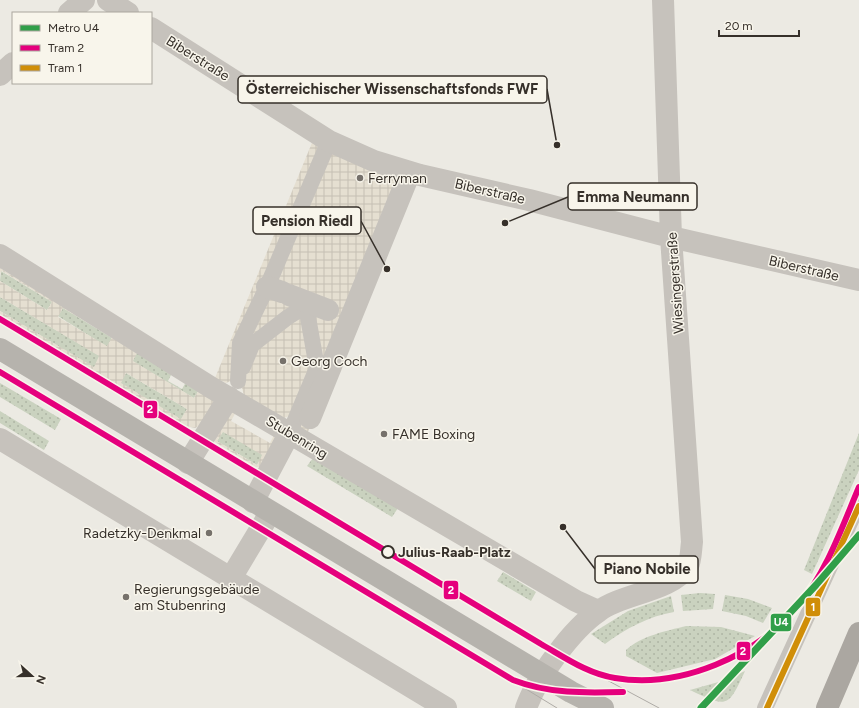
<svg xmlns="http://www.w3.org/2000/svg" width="859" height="708" font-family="Figtree,sans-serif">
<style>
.grass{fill:url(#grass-dots)}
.plaza{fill:url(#plaza-grid);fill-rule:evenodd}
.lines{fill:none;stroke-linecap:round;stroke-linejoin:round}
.lane{stroke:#c6c2bc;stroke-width:16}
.street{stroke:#c6c2bc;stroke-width:22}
.secondary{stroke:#b6b3ad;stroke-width:22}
.primary{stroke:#aba7a1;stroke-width:22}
.tram{stroke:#aeaba6;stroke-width:1}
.tram-1-casing{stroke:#f8f5eb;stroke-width:9}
.tram-2-casing{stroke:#f8f5eb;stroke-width:9}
.tram-1{stroke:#e5007d;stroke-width:6}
.tram-2{stroke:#d08e08;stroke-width:6}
.metro-1-casing{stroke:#f8f5eb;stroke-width:10}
.metro-1{stroke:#319f49;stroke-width:7}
.poi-dot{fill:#76716b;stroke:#f8f5eb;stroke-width:1.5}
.stop-dot{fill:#f8f5eb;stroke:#36302a;stroke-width:2}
.labels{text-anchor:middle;stroke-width:3;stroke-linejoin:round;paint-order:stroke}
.street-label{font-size:14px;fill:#36302a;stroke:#f8f5eb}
.poi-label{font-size:14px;fill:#36302a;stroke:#f8f5eb;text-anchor:start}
.stop-label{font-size:14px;font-weight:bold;fill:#36302a;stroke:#f8f5eb;text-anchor:start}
.leader{fill:none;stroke:#36302a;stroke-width:1.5}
.callout-dot{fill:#36302a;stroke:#f8f5eb;stroke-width:1.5}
.callout{fill:#f8f5eb;stroke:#36302a;stroke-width:1.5}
.callout-label{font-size:15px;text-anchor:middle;font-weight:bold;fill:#36302a}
.line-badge{stroke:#f8f5eb;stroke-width:1.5}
.badge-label{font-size:11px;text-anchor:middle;font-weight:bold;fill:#fff}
</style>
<defs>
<pattern id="grass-dots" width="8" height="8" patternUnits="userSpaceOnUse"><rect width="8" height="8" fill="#cad2bf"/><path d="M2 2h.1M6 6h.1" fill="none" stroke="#aeb5a4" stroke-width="1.8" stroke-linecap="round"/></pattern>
<pattern id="plaza-grid" width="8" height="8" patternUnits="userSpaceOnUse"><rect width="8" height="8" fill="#e5dfd1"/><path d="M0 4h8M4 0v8" fill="none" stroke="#c5c0b4"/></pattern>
</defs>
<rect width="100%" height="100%" fill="#eceae3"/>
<path class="grass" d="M 1,271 L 52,302 L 47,310 L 0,281 Z
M 0,297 L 100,356 L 94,368 L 0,311 Z
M 63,308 L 112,338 L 107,347 L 58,316 Z
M 137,352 L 172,373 L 168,381 L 182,389 L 186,382 L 199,390 L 194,398 L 132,361 Z
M 126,373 L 187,409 L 181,420 L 120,383 Z
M 0,383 L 61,419 L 55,430 L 0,397 Z
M 0,411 L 49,441 L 44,450 L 0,423 Z
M 223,431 L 263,455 L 257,465 L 217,441 Z
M 859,433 L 859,470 L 812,574 L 804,570 Z
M 313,458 L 398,508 L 392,517 L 307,466 Z
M 503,572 L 536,592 L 531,601 L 497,581 Z
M 700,593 L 715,594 L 713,609 L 683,611 L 681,595 Z
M 725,595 L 748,599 L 772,608 L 763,623 L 746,616 L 722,611 Z
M 671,596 L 674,612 C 649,616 625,629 605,644 L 591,634 L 628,611 Z
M 686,626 L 721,627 L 755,636 L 715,659 L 657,673 L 626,656 L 626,650 C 641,636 666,631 686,626 Z
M 745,671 C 728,708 728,708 690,690 L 722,681 Z"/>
<path class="plaza" d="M 316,133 L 420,175 L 307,434 L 289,416 L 282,419 L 244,396 L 242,388 L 231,381 L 226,383 L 215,378 Z
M 0,268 L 212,396 L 216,402 L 215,406 L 205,423 L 195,428 L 186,426 L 0,314 L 0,311 L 94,367 L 99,356 L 0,297 L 0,281 L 47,310 L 52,302 L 2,271 L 0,273 ZM 63,308 L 112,337 L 107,346 L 58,317 ZM 137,353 L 199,390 L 194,398 L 133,361 ZM 126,373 L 187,409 L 181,419 L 121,383 Z
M 231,410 L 237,410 L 276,433 L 278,437 L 278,442 L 261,467 L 256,467 L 215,442 L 214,435 L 228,412 ZM 236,412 L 274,435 L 270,443 L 231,421 ZM 223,432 L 262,455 L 257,465 L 217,441 Z"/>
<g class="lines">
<path class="lane" d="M 243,367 L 252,345 L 288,317 L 306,306 L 317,368 L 290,432
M 238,381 L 240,343 L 267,287 L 329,141
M 765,708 L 859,503"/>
<path class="street" d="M 108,0 L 128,13
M 69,13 L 84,0
M 151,28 L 329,141 L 374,161 L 420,175 L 529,200 L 671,237 L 859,280
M 0,75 L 13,63
M 0,255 L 212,388 L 576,601 L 598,611
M 267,287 L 282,292
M 289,295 L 328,310
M 310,418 L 410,172
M 0,439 L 446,708
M 188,463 L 229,397
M 253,502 L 290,432
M 231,578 L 270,513
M 526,708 C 537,677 572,629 599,611 C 623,593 671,592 688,566 C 691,560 691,549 692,542 L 671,237 L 663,0"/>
<path class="secondary" d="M 0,349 L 571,692 L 603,708"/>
<path class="primary" d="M 827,708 L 859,633"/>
<path class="tram" d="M 577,664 L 659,708
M 498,672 L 557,708"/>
<g class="tram-1-casing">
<path id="tram-1" d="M 0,319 L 541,644 C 564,657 588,674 615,678 C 680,689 757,656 799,605 C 827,571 842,527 859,487
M 0,372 L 513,680 C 549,694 585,693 623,692"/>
</g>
<g class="tram-2-casing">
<path id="tram-2" d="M 767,708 L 859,506"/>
</g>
<use href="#tram-1" class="tram-1"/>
<use href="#tram-2" class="tram-2"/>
<g class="metro-1-casing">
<path id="metro-1" d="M 701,708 L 816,585 L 859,535"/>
</g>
<use href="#metro-1" class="metro-1"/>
</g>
<g class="poi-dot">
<circle cx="360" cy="178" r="4"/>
<circle cx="283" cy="361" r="4"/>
<circle cx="384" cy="434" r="4"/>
<circle cx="209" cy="533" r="4"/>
<circle cx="126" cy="597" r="4"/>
</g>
<circle class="stop-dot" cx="388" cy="552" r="6"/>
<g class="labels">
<g class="street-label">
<text transform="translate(198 58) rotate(32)" y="5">Biberstraße</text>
<text transform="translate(490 191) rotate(13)" y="5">Biberstraße</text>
<text transform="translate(804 268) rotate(13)" y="5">Biberstraße</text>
<text transform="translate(675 283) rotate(-94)" y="5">Wiesingerstraße</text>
<text transform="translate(297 437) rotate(31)" y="5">Stubenring</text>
</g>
<g class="poi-label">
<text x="368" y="183">Ferryman</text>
<text x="291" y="366">Georg Coch</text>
<text x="392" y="439">FAME Boxing</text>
<text x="201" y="538" text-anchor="end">Radetzky-Denkmal</text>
<text x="134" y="594">Regierungsgebäude<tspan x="134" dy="16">am Stubenring</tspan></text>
</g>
<g class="stop-label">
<text x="398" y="557">Julius-Raab-Platz</text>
</g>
</g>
<path class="leader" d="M557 145L547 89M505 223L568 197M387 269L361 221M563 527L595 569"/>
<g class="callout-dot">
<circle cx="557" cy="145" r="4"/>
<circle cx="505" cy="223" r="4"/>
<circle cx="387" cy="269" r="4"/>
<circle cx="563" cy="527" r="4"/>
</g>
<g class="callout">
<rect x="238" y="76" width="309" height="27" rx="4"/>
<rect x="568" y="183" width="129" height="27" rx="4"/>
<rect x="253" y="207" width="108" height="27" rx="4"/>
<rect x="595" y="556" width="103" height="27" rx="4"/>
</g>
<g class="callout-label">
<text x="392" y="94">Österreichischer Wissenschaftsfonds FWF</text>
<text x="633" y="202">Emma Neumann</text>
<text x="307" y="226">Pension Riedl</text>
<text x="647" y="574">Piano Nobile</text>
</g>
<g class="line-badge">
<rect x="143" y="400" width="15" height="19" rx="4" fill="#e5007d"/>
<rect x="443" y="580" width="16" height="20" rx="4" fill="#e5007d"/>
<rect x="805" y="597" width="16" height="20" rx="4" fill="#d08e08"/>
<rect x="770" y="613" width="22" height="19" rx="4" fill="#319f49"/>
<rect x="736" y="641" width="15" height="20" rx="4" fill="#e5007d"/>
</g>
<g class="badge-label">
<text x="150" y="413">2</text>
<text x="451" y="594">2</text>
<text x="813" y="611">1</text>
<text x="781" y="626">U4</text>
<text x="743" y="655">2</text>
</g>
<rect x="12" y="12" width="140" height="72" fill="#f8f5eb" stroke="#aaa69e"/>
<rect x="20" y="25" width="20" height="6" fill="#319f49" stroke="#aaa69e"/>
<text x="48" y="32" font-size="12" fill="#36302a">Metro U4</text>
<rect x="20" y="45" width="20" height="6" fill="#e5007d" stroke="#aaa69e"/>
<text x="48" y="52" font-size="12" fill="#36302a">Tram 2</text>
<rect x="20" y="65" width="20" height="6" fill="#d08e08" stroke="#aaa69e"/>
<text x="48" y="72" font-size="12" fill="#36302a">Tram 1</text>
<g transform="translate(32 676) rotate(111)" stroke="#f8f5eb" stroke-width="3" paint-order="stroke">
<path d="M0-3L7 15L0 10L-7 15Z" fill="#36302a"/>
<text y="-6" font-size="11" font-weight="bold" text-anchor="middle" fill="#36302a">N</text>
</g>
<path d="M719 30v6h80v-6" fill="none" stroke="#36302a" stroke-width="2"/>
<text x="725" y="30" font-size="12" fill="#36302a" stroke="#f8f5eb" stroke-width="3" paint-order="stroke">20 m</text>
</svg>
